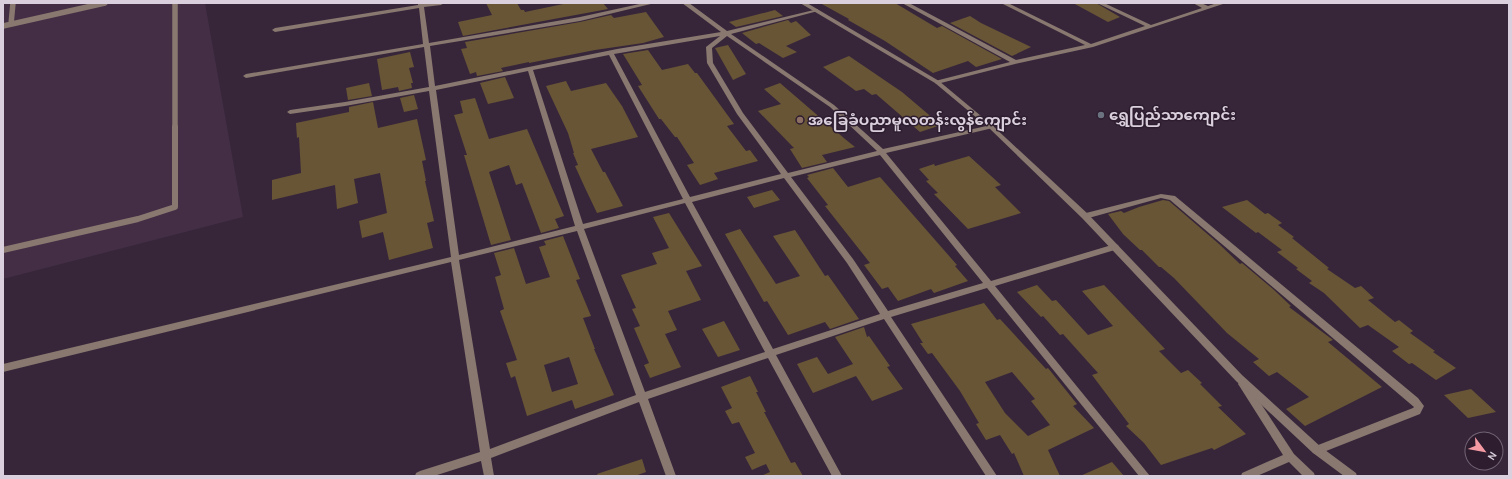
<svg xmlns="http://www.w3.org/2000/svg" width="1512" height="479" font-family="Karla,'Noto Sans Myanmar',sans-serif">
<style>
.built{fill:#432e46}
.building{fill:#685536;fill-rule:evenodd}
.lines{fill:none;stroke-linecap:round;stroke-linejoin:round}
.service-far1{stroke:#88786f;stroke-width:5.5}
.service{stroke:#88786f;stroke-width:6}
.minor{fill:#88786f;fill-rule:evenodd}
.tertiary{fill:#88786f;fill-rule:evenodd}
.worship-dot{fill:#6b7280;stroke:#2d1d2f;stroke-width:1.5}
.education-dot{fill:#8d6e63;stroke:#2d1d2f;stroke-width:1.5}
.labels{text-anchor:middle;stroke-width:3;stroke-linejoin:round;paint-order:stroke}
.poi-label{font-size:15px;font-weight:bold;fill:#dacfdc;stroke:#2d1d2f;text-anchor:start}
</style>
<rect width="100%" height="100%" fill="#37263a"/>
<path class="built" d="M 3,3 L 205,3 L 243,217 L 3,279 Z"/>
<path class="building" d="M 486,3 L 517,3 L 521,10 L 524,10 L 525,12 L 568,3 L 603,3 L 608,9 L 463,36 L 458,22 L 492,15 Z
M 820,3 L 895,3 L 937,28 L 942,26 L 1002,59 L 976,67 L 968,61 L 933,73 L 885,41 L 848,20 L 849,19 Z
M 1073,3 L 1096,3 L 1120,17 L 1108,22 Z
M 775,10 L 783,16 L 736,27 L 729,22 Z
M 646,12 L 664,37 L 643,43 L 595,50 L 529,63 L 529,62 L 501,68 L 503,71 L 477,76 L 476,72 L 470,74 L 461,49 L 467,48 L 465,42 L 580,22 L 611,15 L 614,18 Z
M 970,16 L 981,23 L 1031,47 L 1012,56 L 950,23 Z
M 788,20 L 791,23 L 796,21 L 811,35 L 786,46 L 797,52 L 783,58 L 759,43 L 756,44 L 742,33 Z
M 728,45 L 746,74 L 733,80 L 715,48 Z
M 648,50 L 662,70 L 688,64 L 695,73 L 697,73 L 734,124 L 727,126 L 746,151 L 750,150 L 758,161 L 714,173 L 718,179 L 700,185 L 687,165 L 694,163 L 677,137 L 675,137 L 661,119 L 659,119 L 638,86 L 642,85 L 623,54 Z
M 410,52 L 414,67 L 409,68 L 413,83 L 411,83 L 412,88 L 399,91 L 398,87 L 382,90 L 377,59 Z
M 849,56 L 902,92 L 941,125 L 920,132 L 876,94 L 872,95 L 864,89 L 856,91 L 823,67 Z
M 505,77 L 514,98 L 488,104 L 480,83 Z
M 566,81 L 571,91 L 606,83 L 622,106 L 638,137 L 591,149 L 603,172 L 605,172 L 623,206 L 597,213 L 586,190 L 575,166 L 578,165 L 573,153 L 574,153 L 568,133 L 546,86 Z
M 369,83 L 372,96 L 348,100 L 346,88 Z
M 780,83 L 845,139 L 855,147 L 822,155 L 827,162 L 802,168 L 790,149 L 794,148 L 758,111 L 781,104 L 764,89 Z
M 414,95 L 418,109 L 404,112 L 400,98 Z
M 475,98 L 489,139 L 527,129 L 564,216 L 555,219 L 559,228 L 541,233 L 522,183 L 516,185 L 509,165 L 489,172 L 511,240 L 491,245 L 464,155 L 467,155 L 454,115 L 463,113 L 460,101 Z
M 373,102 L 378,128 L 417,119 L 426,160 L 422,161 L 426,181 L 425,181 L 434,221 L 427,223 L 433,248 L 389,260 L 383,232 L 362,238 L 359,221 L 387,213 L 380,173 L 354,179 L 358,203 L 337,209 L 335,185 L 272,200 L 272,180 L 301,173 L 299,137 L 297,138 L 296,123 L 349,112 L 349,107 Z
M 969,156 L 1001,185 L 995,187 L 1021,213 L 968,229 L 934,194 L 938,193 L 926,181 L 929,180 L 919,169 L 934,164 L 935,166 Z
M 833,168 L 848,187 L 880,177 L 957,265 L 955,266 L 968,281 L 934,293 L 931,289 L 898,301 L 888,287 L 882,289 L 864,265 L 870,263 L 825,206 L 828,205 L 807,178 L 809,177 L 807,175 Z
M 772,190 L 780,200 L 754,208 L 747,197 Z
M 1163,200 L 1169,201 L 1219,244 L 1240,264 L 1242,263 L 1273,289 L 1291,306 L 1289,307 L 1333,340 L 1328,342 L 1382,387 L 1305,426 L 1286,409 L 1309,397 L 1277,372 L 1269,376 L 1253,362 L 1259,359 L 1227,333 L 1174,278 L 1161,267 L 1159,267 L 1142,250 L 1140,250 L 1123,234 L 1108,214 L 1121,211 L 1124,213 L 1139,207 Z
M 1247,200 L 1265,214 L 1268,213 L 1282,223 L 1278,225 L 1294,237 L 1292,238 L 1329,268 L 1327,269 L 1355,288 L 1361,286 L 1374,298 L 1368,300 L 1395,322 L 1399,320 L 1413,331 L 1410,333 L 1435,351 L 1433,352 L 1456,368 L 1436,380 L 1412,363 L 1409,364 L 1392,351 L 1399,347 L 1368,325 L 1360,328 L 1324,293 L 1309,283 L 1312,281 L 1296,269 L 1298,268 L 1277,252 L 1282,250 L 1258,232 L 1256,233 L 1222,207 Z
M 669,213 L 702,266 L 686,271 L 701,300 L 668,311 L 677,330 L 665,334 L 681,367 L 650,378 L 644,365 L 649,363 L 634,328 L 640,326 L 632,309 L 636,308 L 621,275 L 657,264 L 652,253 L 669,248 L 653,217 Z
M 740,229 L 776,284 L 800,276 L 773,236 L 795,230 L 825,276 L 828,275 L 859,319 L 830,329 L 825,322 L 788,335 L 767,301 L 764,302 L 725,234 Z
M 563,236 L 580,279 L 576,280 L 591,316 L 583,318 L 595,349 L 594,349 L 614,395 L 575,409 L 572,400 L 527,416 L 515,376 L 511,378 L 506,363 L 517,360 L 500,311 L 504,309 L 495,277 L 501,275 L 494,253 L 514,248 L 526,284 L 550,277 L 539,247 L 546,245 L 544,241 ZM 569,357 L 578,384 L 552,392 L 544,365 Z
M 1037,285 L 1052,301 L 1056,300 L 1088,335 L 1113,326 L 1082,291 L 1104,285 L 1165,349 L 1159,351 L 1181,373 L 1188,370 L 1202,383 L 1200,384 L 1222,406 L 1218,407 L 1246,434 L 1214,450 L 1212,448 L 1161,465 L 1144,443 L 1126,426 L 1129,424 L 1092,375 L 1098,373 L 1063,334 L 1060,335 L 1043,316 L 1041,317 L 1017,292 Z
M 984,303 L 997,320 L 1000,319 L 1046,369 L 1048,368 L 1077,404 L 1073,406 L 1094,428 L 1048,450 L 1060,476 L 1024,476 L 1014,453 L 1012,454 L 1000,435 L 986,440 L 976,424 L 979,423 L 960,391 L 932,353 L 928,354 L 920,343 L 923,343 L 911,324 ZM 1012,372 L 1035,399 L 1031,401 L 1050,425 L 1028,436 L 1005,413 L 985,382 Z
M 724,321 L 740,350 L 718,357 L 702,329 Z
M 864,327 L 867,337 L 869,336 L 890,366 L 887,367 L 903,389 L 872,401 L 856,376 L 813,393 L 797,364 L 817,357 L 828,374 L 853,364 L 835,337 Z
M 750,376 L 758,392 L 756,392 L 766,412 L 764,412 L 791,463 L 795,462 L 803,476 L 761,476 L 770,472 L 766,464 L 752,470 L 745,457 L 755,453 L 739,422 L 732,424 L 725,411 L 732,408 L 721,387 Z
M 1471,389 L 1496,412 L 1468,418 L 1444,395 Z
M 642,459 L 646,472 L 635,476 L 598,476 L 597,474 Z
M 1112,462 L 1124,476 L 1080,476 Z"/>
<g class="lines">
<path class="service-far1" d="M 175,3 L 175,128
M 11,24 L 13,3
M 3,26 L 105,3"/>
<path class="service" d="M 3,250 L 138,219 L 175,207 L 175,127"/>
<path class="minor" d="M 418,3 L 424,3 L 424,4 L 444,3 L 441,5 L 424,7 L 429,43 L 580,17 L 644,3 L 655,3 L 580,21 L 430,46 L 435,86 L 617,49 L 721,32 L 682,3 L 689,3 L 727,31 L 818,9 L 818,11 L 731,34 L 834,105 L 883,149 L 991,125 L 993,126 L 994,127 L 993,128 L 886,153 L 991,281 L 1115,244 L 1118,245 L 1119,247 L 1118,249 L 995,286 L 1150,476 L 1139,476 L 987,288 L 891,317 L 997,476 L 986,476 L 884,319 L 776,355 L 842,476 L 832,476 L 768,358 L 648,399 L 676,476 L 666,476 L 639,402 L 491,458 L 494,476 L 484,476 L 481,461 L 434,476 L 415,476 L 416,473 L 420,471 L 480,452 L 451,262 L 3,372 L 3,364 L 451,257 L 429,91 L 345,106 L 290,114 L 287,112 L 290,110 L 345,102 L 429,87 L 424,47 L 246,78 L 243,76 L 246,74 L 423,44 L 419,8 L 275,32 L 272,30 L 275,28 L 418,5 ZM 720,36 L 706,47 L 707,63 L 737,114 L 781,174 L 690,197 L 614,54 ZM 727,36 L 830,107 L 877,151 L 788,173 L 743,113 L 713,63 L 712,48 ZM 609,55 L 683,199 L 583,224 L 533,70 ZM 528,71 L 575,226 L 459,255 L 436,90 ZM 880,155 L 983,283 L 888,311 L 853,259 L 791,177 ZM 784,178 L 847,263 L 880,314 L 773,349 L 692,202 ZM 685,203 L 765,352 L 645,392 L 584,229 ZM 577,231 L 636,395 L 490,449 L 459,260 Z
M 902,3 L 909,3 L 1016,60 L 1085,45 L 1001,3 L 1008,3 L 1091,44 L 1145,26 L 1097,3 L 1104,3 L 1151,25 L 1202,8 L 1193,3 L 1201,3 L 1208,6 L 1217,3 L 1226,3 L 1093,47 L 1015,64 L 937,84 L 935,83 L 935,81 L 1010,62 Z
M 1161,194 L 1175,196 L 1418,398 L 1424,406 L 1420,414 L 1321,453 L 1317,454 L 1313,453 L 1312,450 L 1313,447 L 1413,408 L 1414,407 L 1170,200 L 1161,198 L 1085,219 L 1081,216 L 1082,214 Z
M 1243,380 L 1246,381 L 1294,454 L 1314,473 L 1315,476 L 1303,476 L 1289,462 L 1257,476 L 1241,476 L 1242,473 L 1283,455 L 1240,387 L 1238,384 L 1240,381 Z"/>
<path class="tertiary" d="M 800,3 L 807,3 L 939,81 L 993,126 L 1088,214 L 1242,375 L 1321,447 L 1356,473 L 1357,476 L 1344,476 L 1313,453 L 1236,381 L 1082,218 L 989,128 L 935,83 Z"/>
</g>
<circle class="worship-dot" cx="1101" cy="115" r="4"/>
<circle class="education-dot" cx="800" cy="120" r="4"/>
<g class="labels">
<g class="poi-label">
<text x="1109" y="120">ရွှေပြည်သာကျောင်း</text>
<text x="808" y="125">အခြေခံပညာမူလတန်းလွန်ကျောင်း</text>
</g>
</g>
<rect width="1512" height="479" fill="none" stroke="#dacfdc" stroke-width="8"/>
<g transform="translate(1484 451) rotate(122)"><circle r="19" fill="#2d1d2f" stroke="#726474"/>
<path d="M0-3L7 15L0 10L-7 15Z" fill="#f49aa3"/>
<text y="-6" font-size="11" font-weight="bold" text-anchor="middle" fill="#dacfdc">N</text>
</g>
</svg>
